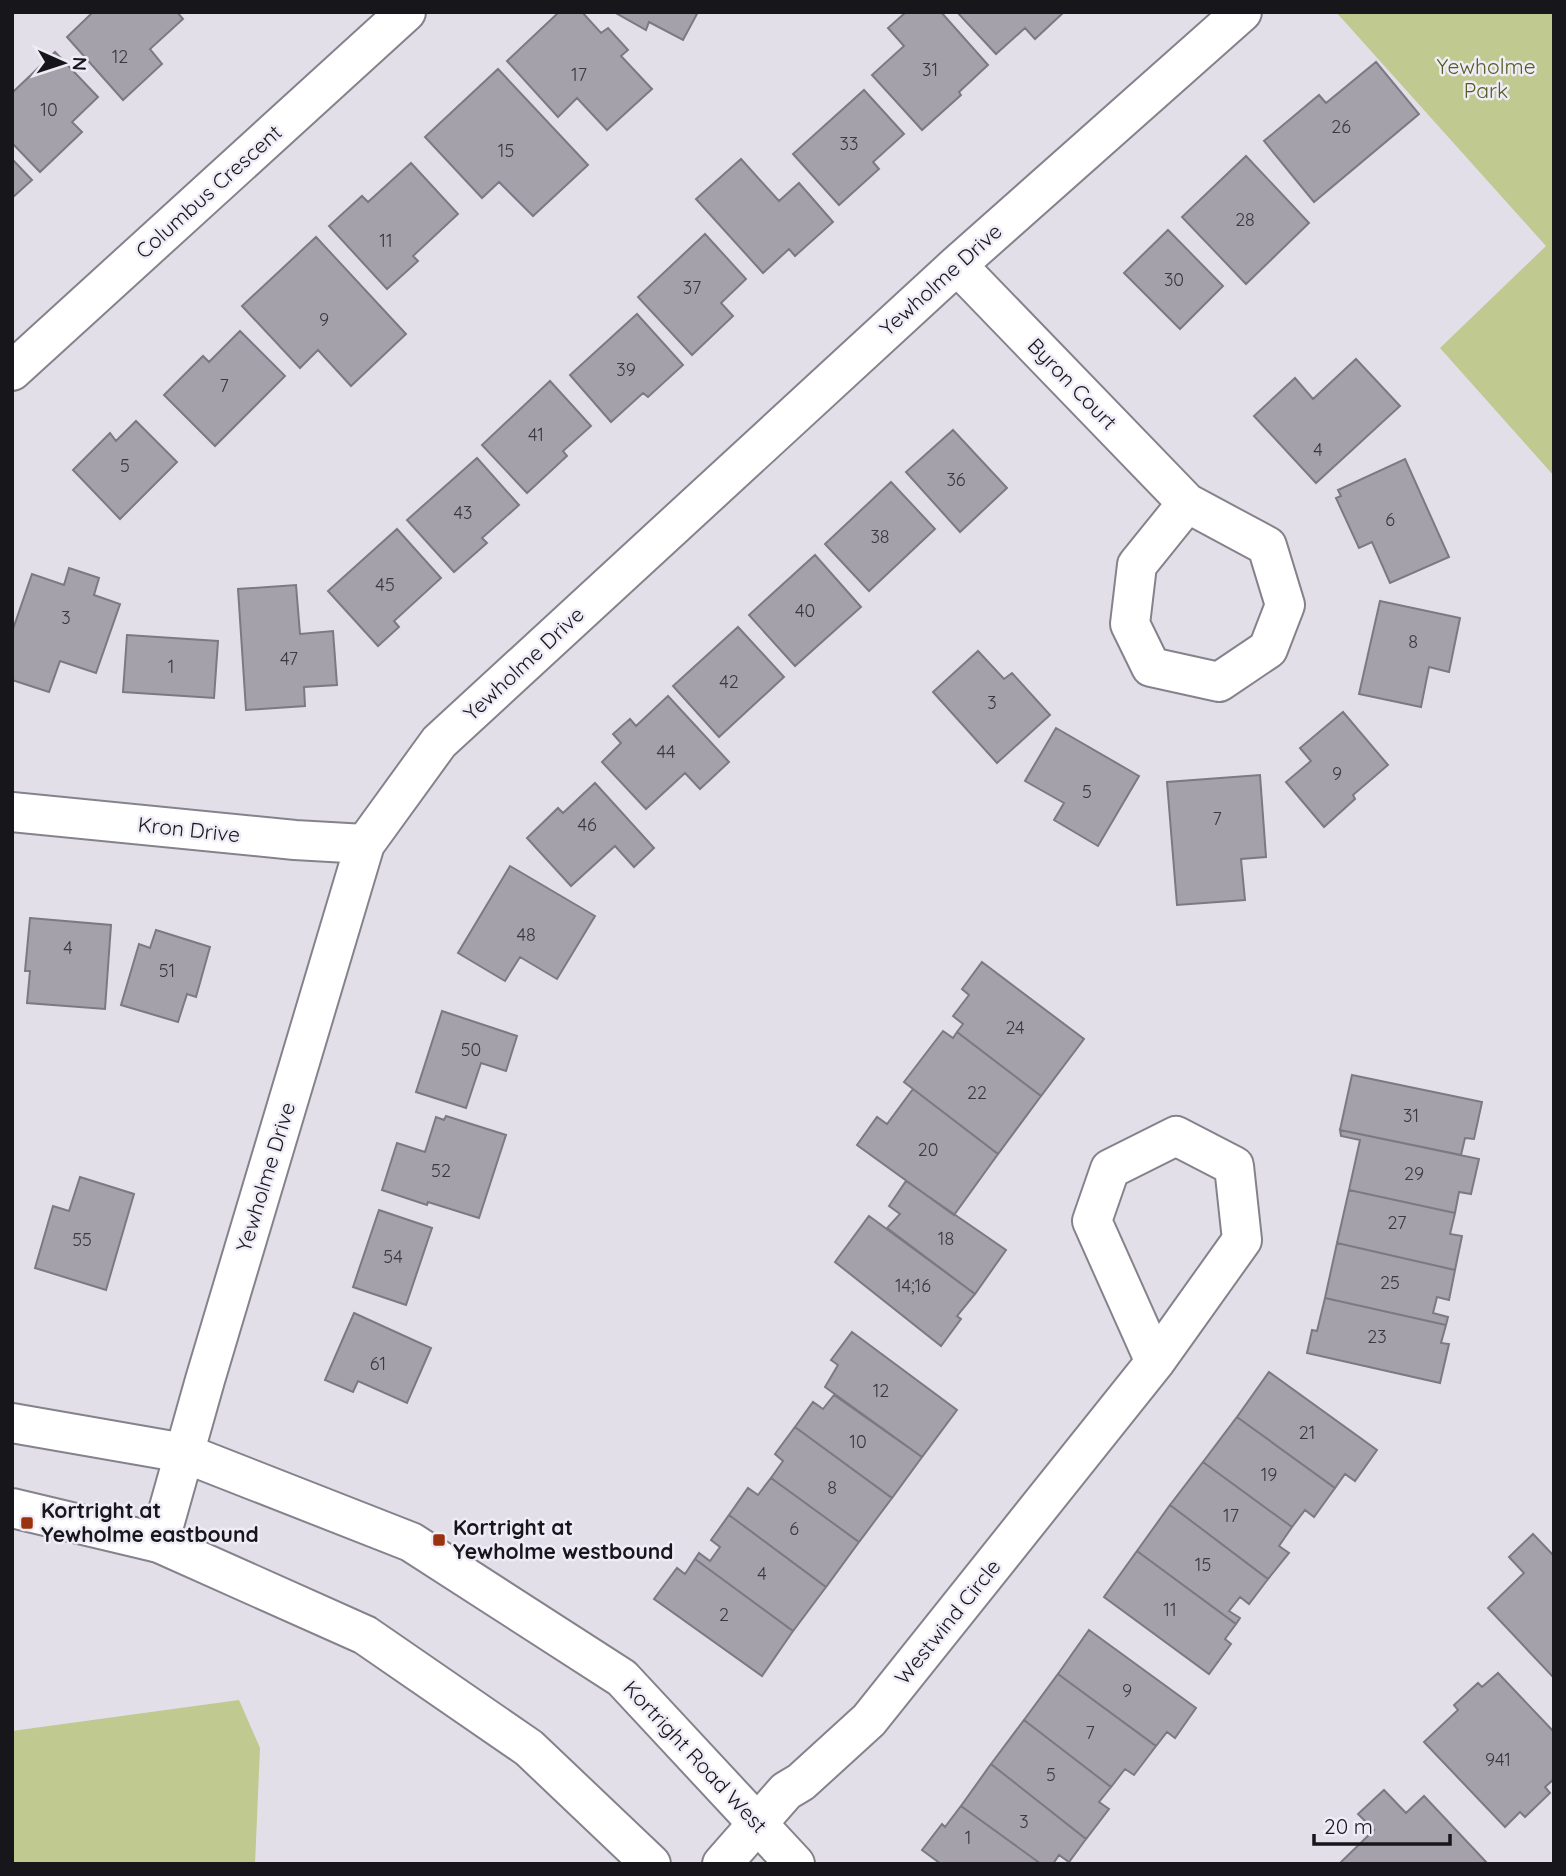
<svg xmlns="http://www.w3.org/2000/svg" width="1566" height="1876" font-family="Quicksand,sans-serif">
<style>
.green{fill:#bfc990}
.building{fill:#a4a1ab;stroke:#7c7983;stroke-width:2}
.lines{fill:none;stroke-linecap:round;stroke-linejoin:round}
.minor-casing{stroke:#85828c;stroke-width:42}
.tertiary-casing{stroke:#85828c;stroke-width:42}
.minor{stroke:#fff;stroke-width:38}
.tertiary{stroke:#fff;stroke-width:38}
.poi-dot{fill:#99320d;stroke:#efecf7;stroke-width:2.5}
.labels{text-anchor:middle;stroke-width:5;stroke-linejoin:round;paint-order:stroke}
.number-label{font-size:18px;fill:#3a393e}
.park-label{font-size:21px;fill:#555d1e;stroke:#efecf7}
.street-label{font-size:21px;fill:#17161a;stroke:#efecf7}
.poi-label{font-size:21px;font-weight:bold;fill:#17161a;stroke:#efecf7;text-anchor:start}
</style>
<rect width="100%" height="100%" fill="#e2dfe9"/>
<path class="green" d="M 1336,12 L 1554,12 L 1554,476 L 1440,348 L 1546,246 Z
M 239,1700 L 260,1748 L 255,1864 L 12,1864 L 12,1731 Z"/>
<path class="building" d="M 93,12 L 177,12 L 183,19 L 150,49 L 162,64 L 123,100 L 67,37 Z
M 559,12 L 582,12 L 601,33 L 608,28 L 628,50 L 621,56 L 652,89 L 607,130 L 577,98 L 558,117 L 507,61 Z
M 614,12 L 698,12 L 683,40 L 649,22 L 646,30 Z
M 906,12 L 941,12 L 988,65 L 959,92 L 961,95 L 922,130 L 872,75 L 904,46 L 888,28 Z
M 957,12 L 1064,12 L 1035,39 L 1025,28 L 996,54 Z
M 55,52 L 98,97 L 72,122 L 82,132 L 40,172 L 12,143 L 12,93 Z
M 1376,62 L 1419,114 L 1314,202 L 1264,141 L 1319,95 L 1326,103 Z
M 498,69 L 588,165 L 533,216 L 499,182 L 482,198 L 425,137 Z
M 864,90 L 904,134 L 873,162 L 879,169 L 839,205 L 793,154 Z
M 1246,156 L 1309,223 L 1246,284 L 1182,217 Z
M 12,159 L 32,180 L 12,198 Z
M 741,159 L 779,201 L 799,183 L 833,222 L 795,256 L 789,249 L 763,273 L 696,199 Z
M 411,163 L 458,214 L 413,256 L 418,261 L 387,289 L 329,226 L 362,196 L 368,202 Z
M 1168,230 L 1223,286 L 1180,329 L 1124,273 Z
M 705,234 L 746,279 L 721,303 L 733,316 L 692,355 L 638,297 Z
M 316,237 L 406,334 L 351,386 L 318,350 L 300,368 L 242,306 Z
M 637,314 L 683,365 L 648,397 L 643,393 L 611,422 L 570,375 Z
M 240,331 L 285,376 L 215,446 L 164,395 L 203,356 L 209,362 Z
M 1356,359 L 1400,406 L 1316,483 L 1254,416 L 1295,378 L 1313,399 Z
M 550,381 L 591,426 L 563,451 L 567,456 L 527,493 L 482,445 Z
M 136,421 L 177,462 L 120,519 L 73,470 L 110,433 L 116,441 Z
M 953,430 L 1007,488 L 960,532 L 906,472 Z
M 477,458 L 519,505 L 482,538 L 487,543 L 454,572 L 407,520 Z
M 1405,459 L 1449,557 L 1390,583 L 1372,542 L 1359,548 L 1336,498 L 1341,496 L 1338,490 Z
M 891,482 L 935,529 L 869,591 L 825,544 Z
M 397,529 L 441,578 L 394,621 L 399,627 L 378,646 L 328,591 Z
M 815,555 L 861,607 L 795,666 L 749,615 Z
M 69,568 L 99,578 L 94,595 L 120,604 L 96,673 L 60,661 L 49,692 L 12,680 L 12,632 L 32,574 L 64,585 Z
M 296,585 L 300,634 L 333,631 L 337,685 L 304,687 L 305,706 L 246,710 L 238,589 Z
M 1380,601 L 1460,618 L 1449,672 L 1429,667 L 1421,707 L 1359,694 Z
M 738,627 L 784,677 L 719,737 L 673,686 Z
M 127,635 L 218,641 L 214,698 L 123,692 Z
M 978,651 L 1004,679 L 1012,673 L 1050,715 L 997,763 L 933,692 Z
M 668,696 L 729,762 L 700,789 L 685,773 L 646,809 L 602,762 L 621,743 L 613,734 L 630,719 L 636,726 Z
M 1343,712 L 1388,765 L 1353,795 L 1355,799 L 1324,827 L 1286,782 L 1311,761 L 1300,748 Z
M 1056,728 L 1139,776 L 1098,846 L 1054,820 L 1064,803 L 1025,781 Z
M 1260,775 L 1266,857 L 1241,859 L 1245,900 L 1177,905 L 1167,782 Z
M 595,783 L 654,848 L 634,867 L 615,846 L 571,886 L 527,838 L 558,808 L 563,813 Z
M 510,866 L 595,916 L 557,979 L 520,957 L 505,981 L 458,953 Z
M 30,918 L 111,925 L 105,1009 L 27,1003 L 30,971 L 25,971 Z
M 156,930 L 210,947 L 196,997 L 187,994 L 178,1022 L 121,1005 L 139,944 L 150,948 Z
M 982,962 L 1084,1039 L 1041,1096 L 957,1032 L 963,1024 L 953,1016 L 969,995 L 962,989 Z
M 442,1011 L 517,1036 L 506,1071 L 481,1063 L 466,1108 L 416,1092 Z
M 943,1031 L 953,1038 L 957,1032 L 1041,1096 L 998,1154 L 904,1082 Z
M 1352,1075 L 1482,1102 L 1474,1139 L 1465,1138 L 1461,1155 L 1340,1130 Z
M 913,1089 L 998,1154 L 954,1215 L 857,1145 L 877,1117 L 887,1124 Z
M 446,1116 L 506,1135 L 479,1218 L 428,1202 L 427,1205 L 382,1190 L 397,1143 L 425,1152 L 436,1117 L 444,1120 Z
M 1340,1130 L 1479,1159 L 1471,1194 L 1459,1192 L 1455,1213 L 1349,1190 L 1360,1140 L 1341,1136 Z
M 80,1177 L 134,1194 L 106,1290 L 35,1268 L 53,1206 L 69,1211 Z
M 906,1181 L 1006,1250 L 975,1294 L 887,1228 L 900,1214 L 889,1206 Z
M 1349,1190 L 1455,1213 L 1450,1234 L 1462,1236 L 1455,1270 L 1337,1243 Z
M 379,1210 L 432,1228 L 406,1305 L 353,1287 Z
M 869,1216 L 975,1294 L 957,1316 L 961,1319 L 941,1346 L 835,1262 Z
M 1337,1243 L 1455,1270 L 1449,1300 L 1437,1297 L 1433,1313 L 1448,1317 L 1446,1325 L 1325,1298 Z
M 1325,1298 L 1446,1325 L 1441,1343 L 1449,1344 L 1440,1383 L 1307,1353 L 1312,1330 L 1317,1331 Z
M 354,1313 L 431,1348 L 407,1403 L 358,1381 L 353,1392 L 325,1380 Z
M 852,1332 L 957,1410 L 922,1457 L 825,1387 L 838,1365 L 831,1360 Z
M 1269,1372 L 1377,1450 L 1355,1481 L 1345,1474 L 1335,1488 L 1237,1417 Z
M 834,1395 L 922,1457 L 892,1498 L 795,1427 L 813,1402 L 823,1409 Z
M 1237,1417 L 1335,1488 L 1314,1517 L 1305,1510 L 1292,1527 L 1203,1462 Z
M 795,1427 L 892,1498 L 859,1542 L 771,1478 L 783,1461 L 775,1454 Z
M 1203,1462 L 1292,1527 L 1279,1546 L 1289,1553 L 1268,1579 L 1170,1505 Z
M 771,1478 L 859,1542 L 826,1587 L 729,1515 L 748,1488 L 758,1495 Z
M 1170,1505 L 1268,1579 L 1249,1604 L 1240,1597 L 1229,1611 L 1240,1618 L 1236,1624 L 1137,1551 Z
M 729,1515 L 826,1587 L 793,1631 L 695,1559 L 699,1553 L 710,1561 L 720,1547 L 711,1540 Z
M 1533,1534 L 1554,1556 L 1554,1678 L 1488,1608 L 1524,1573 L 1509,1557 Z
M 1137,1551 L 1236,1624 L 1225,1639 L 1231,1644 L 1209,1674 L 1104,1597 Z
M 695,1559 L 793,1631 L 762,1676 L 654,1599 L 677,1568 L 685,1574 Z
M 1089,1630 L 1196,1708 L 1175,1738 L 1167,1732 L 1156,1746 L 1058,1674 Z
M 1498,1673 L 1554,1732 L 1554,1779 L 1545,1787 L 1550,1793 L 1525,1817 L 1520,1812 L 1505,1827 L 1424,1742 L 1458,1710 L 1454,1705 L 1478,1683 L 1482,1687 Z
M 1058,1674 L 1156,1746 L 1134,1775 L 1125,1769 L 1111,1787 L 1024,1720 Z
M 1024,1720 L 1111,1787 L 1099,1802 L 1109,1809 L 1086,1839 L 991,1764 Z
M 991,1764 L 1086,1839 L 1069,1862 L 1059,1855 L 1053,1864 L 1041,1864 L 961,1806 Z
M 1384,1790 L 1406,1813 L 1424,1796 L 1488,1864 L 1339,1864 L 1374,1830 L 1358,1814 Z
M 961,1806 L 1041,1864 L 941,1864 L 922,1850 L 942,1824 L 945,1827 Z"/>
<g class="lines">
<g class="minor-casing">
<path id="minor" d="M 957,265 L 1187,503 L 1267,546 L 1285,605 L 1268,649 L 1219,682 L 1151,667 L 1130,624 L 1137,565 L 1187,503
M 12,371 L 406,12
M 12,812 L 295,840 L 365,844
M 159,1543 L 205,1380 L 365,844 L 439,742 L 957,265 L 1242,12
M 722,1864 L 786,1791 L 801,1782 L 869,1720 L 1155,1362 L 1242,1240 L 1234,1166 L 1176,1136 L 1110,1169 L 1092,1221 L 1155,1362"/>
</g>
<g class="tertiary-casing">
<path id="tertiary" d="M 12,1423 L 184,1453 L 411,1542 L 622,1678 L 795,1864
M 12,1508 L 159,1543 L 365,1635 L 529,1748 L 651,1864"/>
</g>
<use href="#minor" class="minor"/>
<use href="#tertiary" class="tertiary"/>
</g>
<g class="poi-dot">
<rect x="20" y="1516" width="14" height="14" rx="3.5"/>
<rect x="432" y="1533" width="14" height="14" rx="3.5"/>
</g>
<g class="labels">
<g class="number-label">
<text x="120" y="63">12</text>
<text x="930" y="76">31</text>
<text x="579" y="81">17</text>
<text x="49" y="116">10</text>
<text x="1341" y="133">26</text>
<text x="849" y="150">33</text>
<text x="506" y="157">15</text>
<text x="1245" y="226">28</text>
<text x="386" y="247">11</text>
<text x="1174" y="286">30</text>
<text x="692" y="294">37</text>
<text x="324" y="326">9</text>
<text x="626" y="376">39</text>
<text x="224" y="392">7</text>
<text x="536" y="441">41</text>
<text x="1318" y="456">4</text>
<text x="125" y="472">5</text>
<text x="956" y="486">36</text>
<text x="463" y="519">43</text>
<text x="1390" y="526">6</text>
<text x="880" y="543">38</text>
<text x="385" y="591">45</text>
<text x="805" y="617">40</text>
<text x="66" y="624">3</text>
<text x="1413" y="648">8</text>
<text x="289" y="665">47</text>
<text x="171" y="673">1</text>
<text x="729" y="688">42</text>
<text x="992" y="709">3</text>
<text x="666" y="758">44</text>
<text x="1337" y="780">9</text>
<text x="1087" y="798">5</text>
<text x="1217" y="825">7</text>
<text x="587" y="831">46</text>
<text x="526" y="941">48</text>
<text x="68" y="954">4</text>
<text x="167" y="977">51</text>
<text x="1015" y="1034">24</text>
<text x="471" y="1056">50</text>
<text x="977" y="1099">22</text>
<text x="1411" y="1122">31</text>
<text x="928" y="1156">20</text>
<text x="441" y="1177">52</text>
<text x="1414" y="1180">29</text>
<text x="1397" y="1229">27</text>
<text x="946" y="1245">18</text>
<text x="82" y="1246">55</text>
<text x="393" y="1263">54</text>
<text x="1390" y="1289">25</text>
<text x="913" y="1292">14;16</text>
<text x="1377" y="1343">23</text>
<text x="378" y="1370">61</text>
<text x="881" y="1397">12</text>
<text x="1307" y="1439">21</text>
<text x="858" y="1448">10</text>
<text x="1269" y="1481">19</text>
<text x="832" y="1494">8</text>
<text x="1231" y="1522">17</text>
<text x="794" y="1535">6</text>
<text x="1203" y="1571">15</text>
<text x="762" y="1580">4</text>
<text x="1170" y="1616">11</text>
<text x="724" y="1621">2</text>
<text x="1127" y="1697">9</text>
<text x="1090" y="1739">7</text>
<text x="1498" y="1766">941</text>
<text x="1051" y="1781">5</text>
<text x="1024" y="1828">3</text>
<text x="968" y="1844">1</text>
</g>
<g class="park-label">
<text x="1486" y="74">Yewholme<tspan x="1486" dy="24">Park</tspan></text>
</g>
<g class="street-label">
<text transform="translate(209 192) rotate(-42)" y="7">Columbus Crescent</text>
<text transform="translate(941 280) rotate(-42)" y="7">Yewholme Drive</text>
<text transform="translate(1072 384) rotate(46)" y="7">Byron Court</text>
<text transform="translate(524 664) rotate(-43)" y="7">Yewholme Drive</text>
<text transform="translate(189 830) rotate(6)" y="7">Kron Drive</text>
<text transform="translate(266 1177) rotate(-73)" y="7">Yewholme Drive</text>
<text transform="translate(948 1622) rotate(-51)" y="7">Westwind Circle</text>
<text transform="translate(695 1757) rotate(47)" y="7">Kortright Road West</text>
</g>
<g class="poi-label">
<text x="41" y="1518">Kortright at<tspan x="41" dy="24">Yewholme eastbound</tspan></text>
<text x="453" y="1535">Kortright at<tspan x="453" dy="24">Yewholme westbound</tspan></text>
</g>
</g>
<rect width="1566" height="1876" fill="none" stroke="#17161a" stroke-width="28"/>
<g transform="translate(63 63) rotate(93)" stroke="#efecf7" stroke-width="5" paint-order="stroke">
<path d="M0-5L12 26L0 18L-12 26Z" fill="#17161a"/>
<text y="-10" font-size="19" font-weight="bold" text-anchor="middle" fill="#17161a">N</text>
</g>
<path d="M1314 1834v10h136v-10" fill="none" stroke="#17161a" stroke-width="3.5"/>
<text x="1324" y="1834" font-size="21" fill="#17161a" stroke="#efecf7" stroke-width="5" paint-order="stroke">20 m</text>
</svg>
